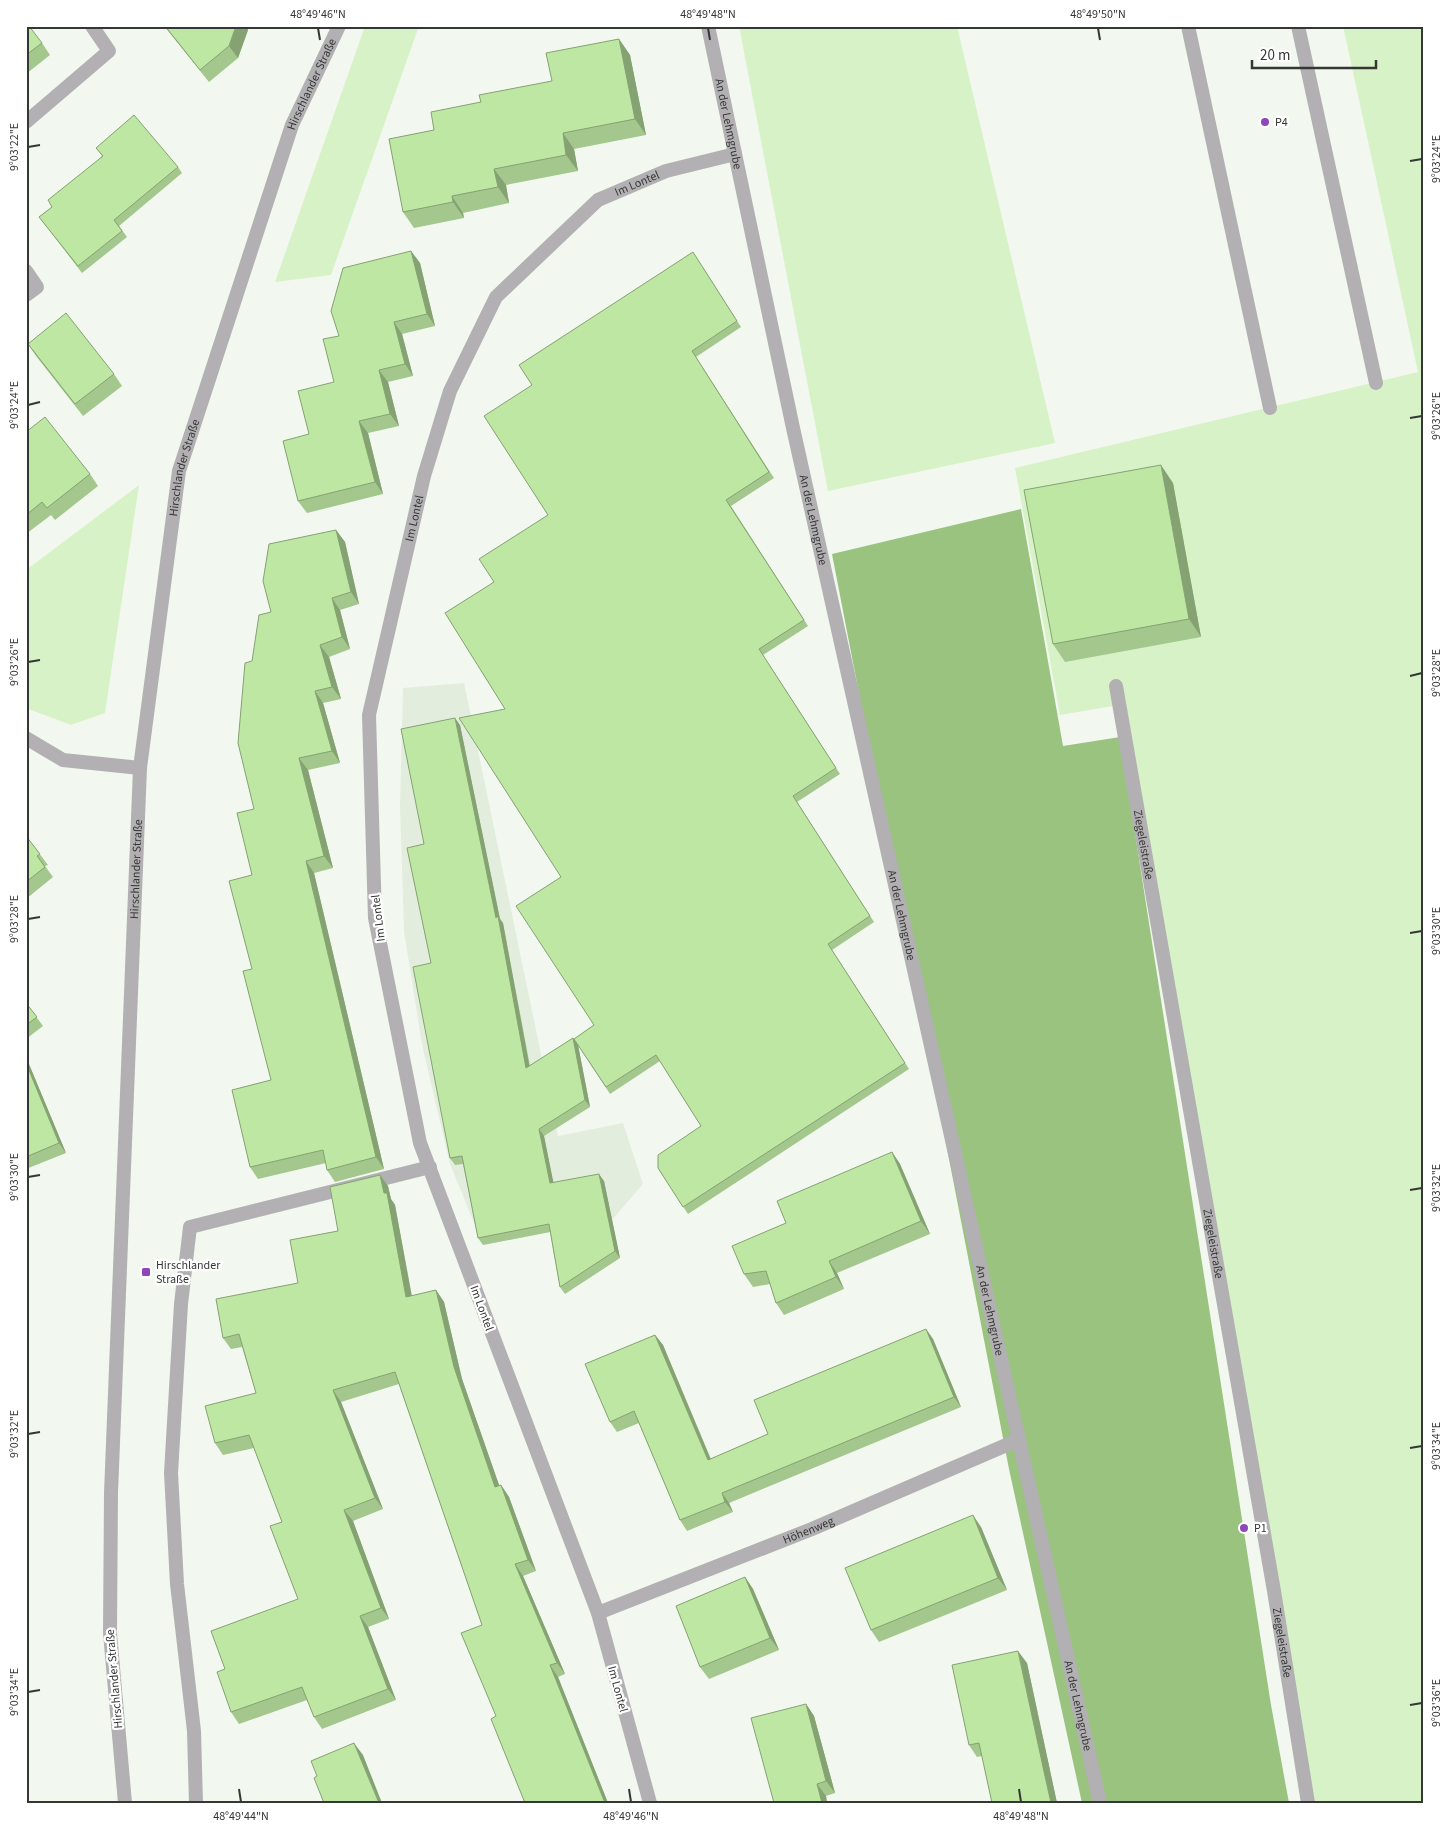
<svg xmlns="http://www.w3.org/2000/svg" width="1450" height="1829" font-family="'Source Sans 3',sans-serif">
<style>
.built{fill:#e3edde}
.green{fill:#d8f2c8}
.forest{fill:#9ac380}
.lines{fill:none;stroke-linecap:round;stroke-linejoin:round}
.service{stroke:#b2b0b3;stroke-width:14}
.minor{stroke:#b2b0b3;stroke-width:14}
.tertiary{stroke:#b2b0b3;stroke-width:14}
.wall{fill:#a3c78c}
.shaded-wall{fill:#85a272}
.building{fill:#bee7a3;stroke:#85a272}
.ticks{fill:none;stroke:#353734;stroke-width:2}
.poi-dot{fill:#8e46b8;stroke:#fff;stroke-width:2}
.labels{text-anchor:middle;stroke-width:4.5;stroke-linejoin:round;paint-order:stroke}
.street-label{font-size:12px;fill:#353734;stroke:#fff}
.poi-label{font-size:12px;fill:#353734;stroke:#fff;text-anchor:start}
.neatline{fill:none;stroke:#353734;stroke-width:2}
.ticks-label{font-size:12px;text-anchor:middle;fill:#353734}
</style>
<rect width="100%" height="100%" fill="#f2f8ef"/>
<path class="built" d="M 464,683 L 558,1136 L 623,1123 L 643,1184 L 612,1220 L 483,1245 L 450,1164 L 422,1045 L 404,931 L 400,806 L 403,688 Z"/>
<path class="green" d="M 365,26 L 419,26 L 331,275 L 275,282 Z
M 739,26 L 957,26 L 1055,443 L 828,491 Z
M 1343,26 L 1424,26 L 1424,1803 L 1308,1803 L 1119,705 L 1060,715 L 1015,468 L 1418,372 Z
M 139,485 L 105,713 L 71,725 L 26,708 L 26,570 Z"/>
<path class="forest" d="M 1021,509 L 1063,746 L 1120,737 L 1271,1705 L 1289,1803 L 1082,1803 L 1009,1469 L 832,554 Z"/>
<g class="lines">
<g class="service">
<path d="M 1188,26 L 1270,408"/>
<path d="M 1298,26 L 1376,383"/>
<path id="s1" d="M 1116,686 L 1274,1591 L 1308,1803"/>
</g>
<g class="minor">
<path id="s2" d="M 708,26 L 793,428 L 1100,1803"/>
<path d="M 26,122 L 109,51 L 92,26"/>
<path d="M 26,271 L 37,287 L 26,295"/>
<path d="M 26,738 L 63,760 L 140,768"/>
<path id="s3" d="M 598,1613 L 812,1529 L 1018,1440"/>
<path d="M 196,1803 L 194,1731 L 177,1584 L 171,1473 L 181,1304 L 190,1227 L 430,1167"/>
<path id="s4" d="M 650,1803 L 598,1613 L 420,1143 L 375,918 L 369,715 L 424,476 L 450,391 L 496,297 L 598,200 L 666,171 L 735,154"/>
</g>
<path class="tertiary" id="s5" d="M 125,1803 L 110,1633 L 111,1493 L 140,768 L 179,471 L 292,125 L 339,26"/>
</g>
<path class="wall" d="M 26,26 L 42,43 L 50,55 L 26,74 Z
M 164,26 L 246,26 L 248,30 L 238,58 L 209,82 Z
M 619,39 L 630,55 L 646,135 L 574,149 L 578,171 L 506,185 L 509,203 L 463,213 L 464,218 L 414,228 L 403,212 L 434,130 L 481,102 L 552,81 Z
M 96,148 L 178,167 L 182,173 L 119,226 L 127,237 L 82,273 L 39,217 L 52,207 L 102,156 Z
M 411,251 L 420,263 L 435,326 L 402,334 L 413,376 L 388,382 L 399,426 L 368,433 L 383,494 L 307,513 L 298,501 L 309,434 L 334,382 L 339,336 Z
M 693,252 L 741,327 L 696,357 L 774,478 L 731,506 L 808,626 L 763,655 L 840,774 L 797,802 L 874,922 L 832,950 L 909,1069 L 688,1214 L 658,1168 L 701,1126 L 660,1061 L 610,1094 L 574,1039 L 594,1025 L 561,877 L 505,709 L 494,582 L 548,515 Z
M 28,344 L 114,374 L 122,386 L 83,416 L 36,356 Z
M 26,432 L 90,474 L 98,486 L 55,520 L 51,515 L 26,534 Z
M 1173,483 L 1201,637 L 1065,662 L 1053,644 Z
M 336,530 L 345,542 L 359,604 L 340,610 L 350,649 L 329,657 L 341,699 L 323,703 L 340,763 L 308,770 L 333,868 L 314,873 L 384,1169 L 335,1182 L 327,1170 L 326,1163 L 258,1179 L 250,1167 L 271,1080 L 252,969 L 252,875 L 254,809 L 252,661 L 271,612 Z
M 460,725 L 500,919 L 503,923 L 530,1066 L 573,1038 L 578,1045 L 590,1107 L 544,1136 L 553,1183 L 604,1181 L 620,1258 L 565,1294 L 560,1287 L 550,1232 L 483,1245 L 478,1238 L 463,1164 L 455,1165 L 450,1158 L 431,963 L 424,844 Z
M 26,836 L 48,865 L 45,866 L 53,877 L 26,899 Z
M 26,1003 L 43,1026 L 26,1039 Z
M 26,1057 L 66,1153 L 26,1169 Z
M 892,1152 L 900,1164 L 930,1234 L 837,1273 L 844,1289 L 784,1315 L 776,1303 L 770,1284 L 753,1287 L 744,1274 L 786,1223 Z
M 380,1175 L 388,1186 L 391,1199 L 395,1205 L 412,1296 L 436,1290 L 444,1302 L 462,1379 L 499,1486 L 501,1485 L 509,1497 L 536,1571 L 523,1576 L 565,1674 L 558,1677 L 608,1803 L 525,1803 L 496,1716 L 482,1625 L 399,1384 L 341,1402 L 383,1509 L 353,1521 L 389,1619 L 368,1627 L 396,1700 L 322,1729 L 314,1717 L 307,1700 L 239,1724 L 231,1712 L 225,1669 L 298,1599 L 282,1522 L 254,1448 L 223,1455 L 215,1443 L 256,1393 L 242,1347 L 231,1349 L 223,1338 L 298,1283 Z
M 926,1329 L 933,1339 L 961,1407 L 729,1503 L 733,1512 L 687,1531 L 680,1520 L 639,1423 L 617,1432 L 610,1422 L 655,1335 L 663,1345 L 711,1459 L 768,1434 Z
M 981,1527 L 1007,1590 L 879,1642 L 871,1630 Z
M 745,1577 L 753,1589 L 779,1650 L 709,1679 L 700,1667 Z
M 1027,1663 L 1057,1803 L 992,1803 L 982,1756 L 977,1757 L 969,1745 Z
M 806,1704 L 814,1716 L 835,1793 L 826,1796 L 827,1803 L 774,1803 Z"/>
<path class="shaded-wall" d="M 236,26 L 246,26 L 248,30 L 238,58 L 229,46 Z
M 619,39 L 630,55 L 646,135 L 635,119 Z
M 563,133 L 574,149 L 578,171 L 566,155 Z
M 494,169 L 506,185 L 509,203 L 498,187 Z
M 452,196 L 463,213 L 464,218 L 453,202 Z
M 411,251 L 420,263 L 435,326 L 427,314 Z
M 394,322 L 402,334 L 413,376 L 405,364 Z
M 379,370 L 388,382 L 399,426 L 390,414 Z
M 359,421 L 368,433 L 383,494 L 375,482 Z
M 1161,465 L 1173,483 L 1201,637 L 1189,619 Z
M 336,530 L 345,542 L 359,604 L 351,592 Z
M 332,598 L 340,610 L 350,649 L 342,637 Z
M 320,645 L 329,657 L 341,699 L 332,687 Z
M 315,691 L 323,703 L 340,763 L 332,751 Z
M 455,718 L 460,725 L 500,919 L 503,923 L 531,1075 L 526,1068 Z
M 299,758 L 308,770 L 333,868 L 324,856 Z
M 306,861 L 314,873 L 384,1169 L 376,1157 Z
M 573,1038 L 578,1045 L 590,1107 L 585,1100 Z
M 26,1057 L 66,1153 L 59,1143 L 26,1063 Z
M 539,1129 L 544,1136 L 555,1190 L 550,1183 Z
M 892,1152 L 900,1164 L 930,1234 L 921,1221 Z
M 599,1174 L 604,1181 L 620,1258 L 615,1251 Z
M 380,1175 L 388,1186 L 391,1199 L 395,1205 L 414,1309 L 406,1297 Z
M 829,1261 L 837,1273 L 844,1289 L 836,1277 Z
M 436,1290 L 444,1302 L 462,1379 L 504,1499 L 495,1487 L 454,1367 Z
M 926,1329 L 933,1339 L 961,1407 L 954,1397 Z
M 655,1335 L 663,1345 L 715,1470 L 708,1460 Z
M 333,1390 L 341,1402 L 383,1509 L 375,1498 Z
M 501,1485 L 509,1497 L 536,1571 L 528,1560 Z
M 722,1493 L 729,1503 L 733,1512 L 725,1502 Z
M 344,1510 L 353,1521 L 389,1619 L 381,1608 Z
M 973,1515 L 981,1527 L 1007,1590 L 998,1578 Z
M 515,1564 L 523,1576 L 565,1674 L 557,1663 Z
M 745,1577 L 753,1589 L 779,1650 L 770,1638 Z
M 360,1616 L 368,1627 L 396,1700 L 388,1689 Z
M 1018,1651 L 1027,1663 L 1057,1803 L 1051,1803 L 1043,1767 Z
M 550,1665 L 558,1677 L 608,1803 L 605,1803 Z
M 806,1704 L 814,1716 L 835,1793 L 826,1781 Z
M 354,1743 L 363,1755 L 382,1803 L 379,1803 Z
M 817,1784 L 826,1796 L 827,1803 L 822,1803 Z"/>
<path class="building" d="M 26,26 L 29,26 L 42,43 L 26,55 Z
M 165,26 L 236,26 L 229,46 L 200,70 Z
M 619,39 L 635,119 L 563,133 L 566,155 L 494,169 L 498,187 L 452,196 L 453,202 L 403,212 L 389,139 L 434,130 L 431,112 L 481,102 L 479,95 L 552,81 L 546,53 Z
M 134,115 L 178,167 L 114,220 L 122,231 L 78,266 L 39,217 L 52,207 L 48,200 L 103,156 L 96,148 Z
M 411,251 L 427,314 L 394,322 L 405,364 L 379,370 L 390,414 L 359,421 L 375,482 L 298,501 L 283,441 L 309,434 L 298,391 L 334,382 L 323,339 L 339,336 L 331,311 L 343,268 Z
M 693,252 L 737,321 L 692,351 L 769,472 L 726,500 L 804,620 L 759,649 L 836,768 L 793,796 L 870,916 L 828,944 L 905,1063 L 683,1207 L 658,1168 L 658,1155 L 701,1126 L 656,1055 L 606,1087 L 574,1039 L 594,1025 L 516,906 L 561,877 L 459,718 L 505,709 L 445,613 L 494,582 L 479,559 L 548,515 L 484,416 L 532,385 L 519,365 Z
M 66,313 L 114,374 L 75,404 L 28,344 Z
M 45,417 L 90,474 L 47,508 L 42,502 L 26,515 L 26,432 Z
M 1161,465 L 1189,619 L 1053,644 L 1024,490 Z
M 336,530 L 351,592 L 332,598 L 342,637 L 320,645 L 332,687 L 315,691 L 332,751 L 299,758 L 324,856 L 306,861 L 376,1157 L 327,1170 L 323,1150 L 250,1167 L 232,1090 L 271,1080 L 243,971 L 252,969 L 229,881 L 252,875 L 237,813 L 254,809 L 238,743 L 245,663 L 252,661 L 259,615 L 271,612 L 263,581 L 269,544 Z
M 455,718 L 496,918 L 498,916 L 526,1068 L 573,1038 L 585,1100 L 539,1129 L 550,1183 L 599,1174 L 615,1251 L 560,1287 L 549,1224 L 478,1238 L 462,1156 L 450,1158 L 413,967 L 431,963 L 407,848 L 424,844 L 401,729 Z
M 26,836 L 40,854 L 37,856 L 45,867 L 26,882 Z
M 26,1003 L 37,1017 L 26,1025 Z
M 26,1063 L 59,1143 L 26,1157 Z
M 892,1152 L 921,1221 L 829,1261 L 836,1277 L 776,1303 L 766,1271 L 744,1274 L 732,1246 L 786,1223 L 777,1201 Z
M 380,1175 L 384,1193 L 387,1193 L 406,1297 L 436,1290 L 454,1367 L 495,1487 L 501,1485 L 528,1560 L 515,1564 L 557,1663 L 550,1665 L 605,1803 L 525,1803 L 491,1719 L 496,1716 L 461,1633 L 482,1625 L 395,1372 L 333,1390 L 375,1498 L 344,1510 L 381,1608 L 360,1616 L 388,1689 L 314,1717 L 302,1687 L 231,1712 L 217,1672 L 225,1669 L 211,1631 L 298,1599 L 270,1526 L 282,1522 L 249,1435 L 215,1443 L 205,1406 L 256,1393 L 239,1334 L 223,1338 L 216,1299 L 298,1283 L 290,1240 L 338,1231 L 330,1187 Z
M 926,1329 L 954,1397 L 722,1493 L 725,1502 L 680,1520 L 634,1411 L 610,1422 L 585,1364 L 655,1335 L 708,1460 L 768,1434 L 754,1400 Z
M 973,1515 L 998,1578 L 871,1630 L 845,1568 Z
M 745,1577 L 770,1638 L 700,1667 L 676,1606 Z
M 1018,1651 L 1043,1767 L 1051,1803 L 992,1803 L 979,1743 L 969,1745 L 952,1665 Z
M 806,1704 L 826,1781 L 817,1784 L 822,1803 L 774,1803 L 751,1718 Z
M 354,1743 L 379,1803 L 324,1803 L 314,1778 L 317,1776 L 311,1761 Z"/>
<path class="ticks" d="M 318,28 L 320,40M 708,28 L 710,40M 1098,28 L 1100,40M 28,147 L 40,145M 1410,161 L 1422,159M 28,405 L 40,402M 1410,418 L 1422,416M 28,662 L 40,660M 1410,676 L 1422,673M 28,919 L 40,917M 1410,933 L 1422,931M 28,1177 L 40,1175M 1410,1190 L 1422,1188M 28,1434 L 40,1432M 1410,1448 L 1422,1446M 28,1692 L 40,1690M 1410,1705 L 1422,1703M 239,1789 L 241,1802M 629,1789 L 631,1802M 1019,1789 L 1021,1802"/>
<g class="poi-dot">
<circle cx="1265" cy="122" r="5"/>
<rect x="141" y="1267" width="10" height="10" rx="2.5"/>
<circle cx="1244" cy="1528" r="5"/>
</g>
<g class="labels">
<g class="street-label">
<text dy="4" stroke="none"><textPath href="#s5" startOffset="1745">Hirschlander Straße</textPath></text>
<text dy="4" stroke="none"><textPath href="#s2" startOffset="100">An der Lehmgrube</textPath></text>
<text dy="4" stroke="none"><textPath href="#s4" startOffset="1754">Im Lontel</textPath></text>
<text dy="4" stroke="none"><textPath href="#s5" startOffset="1340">Hirschlander Straße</textPath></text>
<text dy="4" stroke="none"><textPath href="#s4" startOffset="1334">Im Lontel</textPath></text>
<text dy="4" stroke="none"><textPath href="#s2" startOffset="505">An der Lehmgrube</textPath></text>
<text dy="4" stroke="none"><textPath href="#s1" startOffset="161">Ziegeleistraße</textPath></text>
<text dy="4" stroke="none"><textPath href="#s5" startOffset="935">Hirschlander Straße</textPath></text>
<text dy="4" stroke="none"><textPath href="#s2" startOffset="910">An der Lehmgrube</textPath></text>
<text transform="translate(378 918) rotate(-97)" y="4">Im Lontel</text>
<text dy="4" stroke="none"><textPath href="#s1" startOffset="566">Ziegeleistraße</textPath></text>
<text transform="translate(482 1308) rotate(70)" y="4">Im Lontel</text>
<text dy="4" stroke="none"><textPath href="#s2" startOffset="1315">An der Lehmgrube</textPath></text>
<text dy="4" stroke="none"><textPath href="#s3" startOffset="226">Höhenweg</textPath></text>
<text dy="4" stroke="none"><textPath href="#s1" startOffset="971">Ziegeleistraße</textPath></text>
<text transform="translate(114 1679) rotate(-95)" y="4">Hirschlander Straße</text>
<text transform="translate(618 1689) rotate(75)" y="4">Im Lontel</text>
<text dy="4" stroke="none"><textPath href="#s2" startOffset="1720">An der Lehmgrube</textPath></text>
</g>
<g class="poi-label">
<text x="1275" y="126">P4</text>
<text x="156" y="1269">Hirschlander<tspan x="156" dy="14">Straße</tspan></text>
<text x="1254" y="1532">P1</text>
</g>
</g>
<rect width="1450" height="1829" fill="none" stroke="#ffffff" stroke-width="55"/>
<path d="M1252 60v8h124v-8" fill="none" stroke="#353734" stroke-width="2.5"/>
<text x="1260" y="60" font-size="15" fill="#353734" stroke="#ffffff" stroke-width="4" paint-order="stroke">20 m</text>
<rect x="28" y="28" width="1394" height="1774" class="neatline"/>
<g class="ticks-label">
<text x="318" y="18">48°49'46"N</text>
<text x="708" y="18">48°49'48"N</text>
<text x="1098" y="18">48°49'50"N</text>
<text transform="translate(14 147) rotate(-90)" y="4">9°03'22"E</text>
<text transform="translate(1436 159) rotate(-90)" y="4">9°03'24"E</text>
<text transform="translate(14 405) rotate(-90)" y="4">9°03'24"E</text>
<text transform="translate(1436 416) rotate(-90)" y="4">9°03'26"E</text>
<text transform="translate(14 662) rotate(-90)" y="4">9°03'26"E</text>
<text transform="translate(1436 673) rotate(-90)" y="4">9°03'28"E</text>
<text transform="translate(14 919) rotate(-90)" y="4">9°03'28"E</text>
<text transform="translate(1436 931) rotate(-90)" y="4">9°03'30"E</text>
<text transform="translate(14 1177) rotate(-90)" y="4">9°03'30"E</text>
<text transform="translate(1436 1188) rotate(-90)" y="4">9°03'32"E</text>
<text transform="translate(14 1434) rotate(-90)" y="4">9°03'32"E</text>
<text transform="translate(1436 1446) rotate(-90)" y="4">9°03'34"E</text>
<text transform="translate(14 1692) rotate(-90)" y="4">9°03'34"E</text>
<text transform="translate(1436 1703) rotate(-90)" y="4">9°03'36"E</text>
<text x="241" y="1820">48°49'44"N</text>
<text x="631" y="1820">48°49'46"N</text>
<text x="1021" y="1820">48°49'48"N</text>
</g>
</svg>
